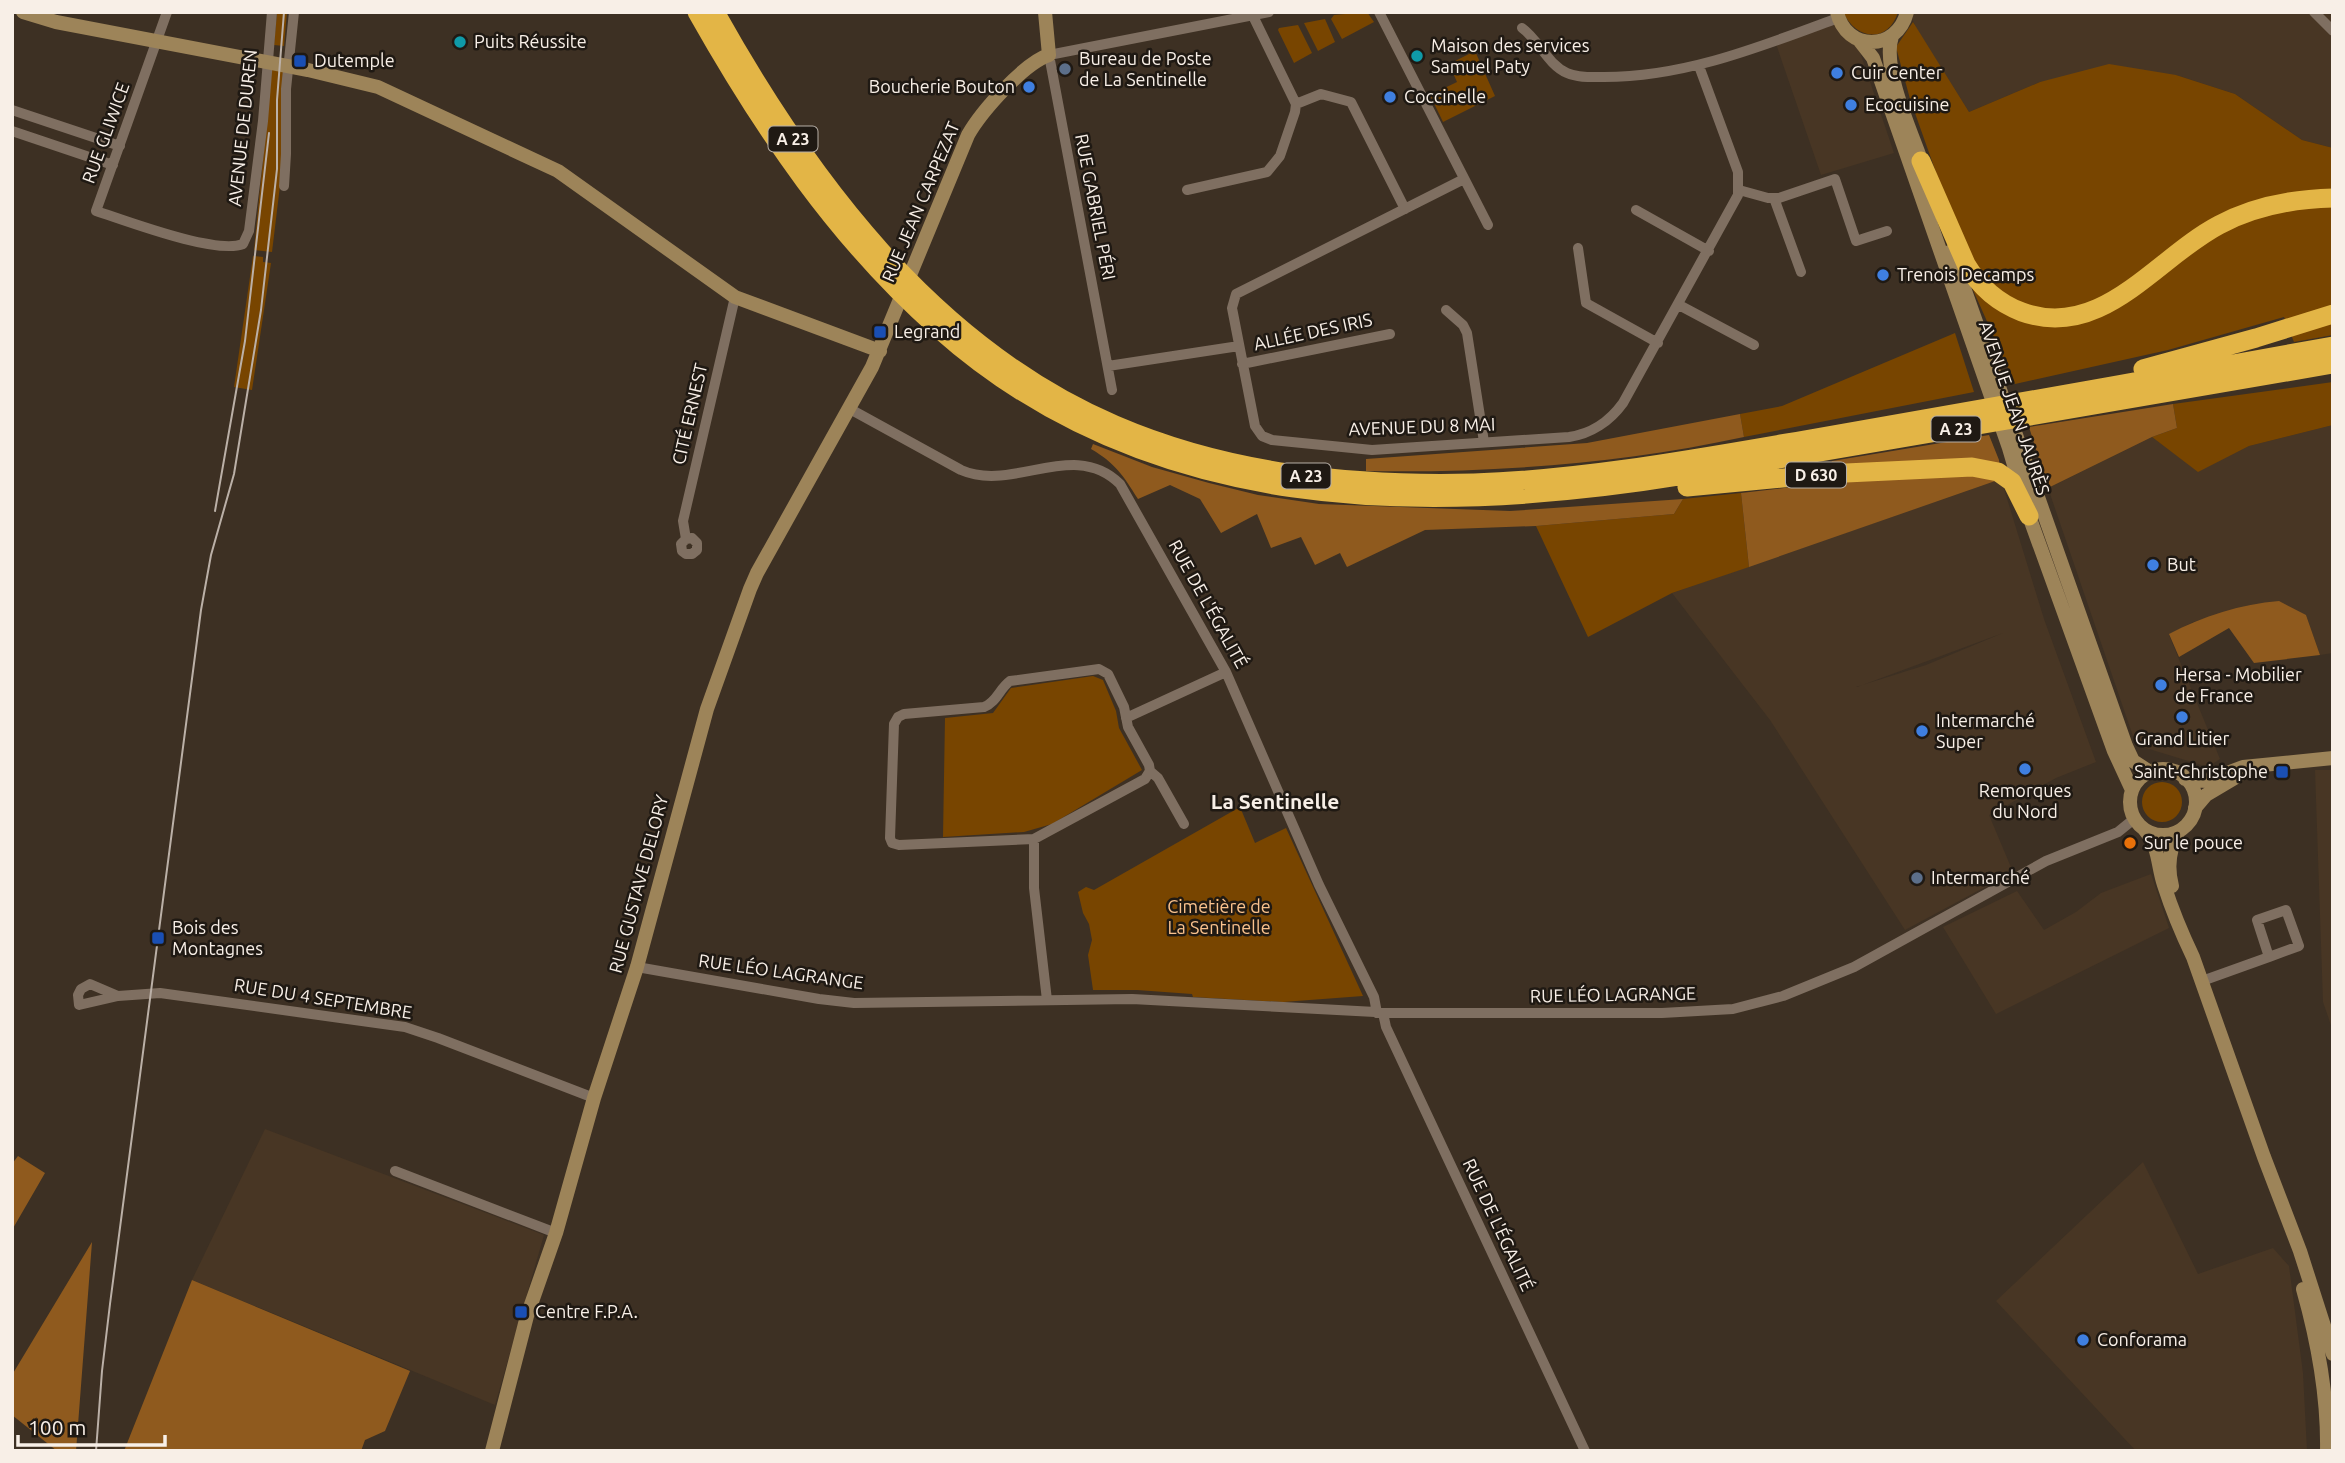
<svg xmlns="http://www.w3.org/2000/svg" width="2345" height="1463" font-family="Ubuntu,sans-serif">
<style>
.built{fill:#483624;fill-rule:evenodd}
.green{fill:#784500}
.forest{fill:#8f5a1e}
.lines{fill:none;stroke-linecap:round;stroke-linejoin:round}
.street{stroke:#7f6f61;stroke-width:10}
.secondary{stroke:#9d8459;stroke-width:14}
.highway{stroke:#e3b546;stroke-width:19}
.tram{stroke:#bbb0a7;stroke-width:2}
.culture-dot{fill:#0f9aa8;stroke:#1f1913;stroke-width:2.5}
.transit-dot{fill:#1a4fb4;stroke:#1f1913;stroke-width:2.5}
.service-dot{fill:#5c6f8a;stroke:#1f1913;stroke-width:2.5}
.shop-dot{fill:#3f7fe0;stroke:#1f1913;stroke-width:2.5}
.food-dot{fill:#e8710a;stroke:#1f1913;stroke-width:2.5}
.labels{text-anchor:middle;stroke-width:5;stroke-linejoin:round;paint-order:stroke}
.shield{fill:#1f1913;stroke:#b7afa7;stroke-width:2}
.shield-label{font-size:16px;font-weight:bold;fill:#f8efe7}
.poi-label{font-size:18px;fill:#f8efe7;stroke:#1f1913;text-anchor:start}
.street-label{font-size:18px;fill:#f8efe7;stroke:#1f1913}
.park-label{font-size:18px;fill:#fac28d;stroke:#1f1913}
.quarter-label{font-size:21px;font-weight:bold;fill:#f8efe7;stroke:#1f1913}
</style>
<rect width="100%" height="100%" fill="#3d3023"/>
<path class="built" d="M 1909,12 L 2333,12 L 2333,148 L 2302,140 L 2235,94 L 2176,75 L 2040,82 L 1969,112 L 1916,28 Z
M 1829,19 L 1859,49 L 1894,153 L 1821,175 L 1774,38 Z
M 2333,425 L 2333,653 L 2320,655 L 2306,615 L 2215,616 L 2193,622 L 2169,635 L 2220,759 L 2208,767 L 2136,745 L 2048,488 L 2152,437 L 2198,471 L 2249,446 Z
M 2001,479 L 2044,619 L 2096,762 L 2056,778 L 1989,815 L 2013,872 L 1905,930 L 1770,720 L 1672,593 ZM 2003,633 L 1926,665 L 1856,687 L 1857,687 Z
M 2315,770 L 2333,770 L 2333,1031 L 2323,1002 Z
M 2151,874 L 2169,928 L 1996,1014 L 1943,927 L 2017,891 L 2044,930 L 2076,912 L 2101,893 Z
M 265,1129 L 544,1235 L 495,1405 L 192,1280 Z
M 2143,1162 L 2198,1274 L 2273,1248 L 2289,1266 L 2303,1373 L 2307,1451 L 2136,1451 L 1996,1301 Z"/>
<path class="green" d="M 277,12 L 287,12 L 284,46 L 274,45 Z
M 1367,12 L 1374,22 L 1342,39 L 1331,19 L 1334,15 Z
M 1843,12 L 1898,12 C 1888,44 1856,40 1843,12 Z
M 1325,19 L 1335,42 L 1318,51 L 1304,23 Z
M 1913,22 L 1969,112 L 2040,82 L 2109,64 L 2176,75 L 2235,94 L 2302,140 L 2333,148 L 2333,335 L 2294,342 L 2284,317 L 2168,350 L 2015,384 L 1969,281 L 1955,226 L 1910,99 L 1896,47 Z
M 1298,25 L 1312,53 L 1294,63 L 1278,30 L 1279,28 Z
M 1475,51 L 1495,96 L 1443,122 L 1430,95 L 1457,82 L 1449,64 Z
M 272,68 L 284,69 L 282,169 L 272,252 L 254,250 Z
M 253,256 L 263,257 L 263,262 L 271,263 L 252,390 L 234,387 Z
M 1955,333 L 1974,392 L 1744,437 L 1740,414 L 1782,406 Z
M 2333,382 L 2333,425 L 2249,446 L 2198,472 L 2152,437 L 2177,428 L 2173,404 Z
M 1741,493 L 1749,567 L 1672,593 L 1588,637 L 1536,526 L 1674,514 L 1683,499 Z
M 1093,676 L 1103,680 L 1116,711 L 1119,728 L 1142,770 L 1052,824 L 1024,832 L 943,837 L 945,718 L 993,713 L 1011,688 Z
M2142 802a20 20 0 1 1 40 0a20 20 0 1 1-40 0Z
M 1240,807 L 1255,843 L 1286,828 L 1363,996 L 1283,1002 L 1193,997 L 1192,994 L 1137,990 L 1093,990 L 1088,955 L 1092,940 L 1089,924 L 1083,913 L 1078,892 L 1086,887 L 1094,890 Z"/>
<path class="forest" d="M 2173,404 L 2177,428 L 2152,437 L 2048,488 L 2029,427 Z
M 1740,414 L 1744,437 C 1620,464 1492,473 1366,471 L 1366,459 L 1587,443 Z
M 1989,435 L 1999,460 L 2001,479 L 1749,567 L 1741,493 L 1818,484 L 1832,461 Z
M 1093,444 L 1152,467 L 1209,483 L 1258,495 L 1319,504 L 1510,511 L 1683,499 L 1674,514 L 1536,526 L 1425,530 L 1347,567 L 1340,553 L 1315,565 L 1301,537 L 1271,548 L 1257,514 L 1221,533 L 1200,499 L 1170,485 L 1138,499 C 1123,475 1115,463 1091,449 Z
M 2279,601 L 2306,615 L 2320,655 L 2254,663 L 2229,628 L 2179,657 L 2169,634 C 2203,616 2241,604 2279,601 Z
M 18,1156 L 45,1173 L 12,1230 L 12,1164 Z
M 92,1242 L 76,1451 L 57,1451 L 12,1415 L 12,1375 Z
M 192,1280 L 410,1371 L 385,1431 L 365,1440 L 361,1451 L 124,1451 Z"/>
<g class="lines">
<path class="street" d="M 167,12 L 96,211 C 127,221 216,255 243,244 L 249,231 L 263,121 L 272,12
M 1379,12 L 1488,225
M 2314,12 L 2333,31
M 1522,28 C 1539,40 1547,64 1567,73 C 1578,78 1592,77 1604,77 C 1686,77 1762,46 1838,18
M 1296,104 L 1321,94 L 1351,102 L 1405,209
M 12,110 L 120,146
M 12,131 L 113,165
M 1464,179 L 1236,294 L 1232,308 L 1255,426 L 1262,436 L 1272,440 L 1372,450 L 1569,437 C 1591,434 1610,421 1623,403 L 1738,195 L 1738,172 L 1699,66
M 284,186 L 286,154 L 286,89 L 294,12
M 1187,190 L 1267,172 L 1280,156 L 1295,112 L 1296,104 L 1253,16
M 1739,190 L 1768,198 L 1779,198 L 1835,179 L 1856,241 L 1887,231
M 1774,198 L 1801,272
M 1636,210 L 1709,251
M 1578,248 L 1586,303 L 1658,343
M 1679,305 L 1754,345
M 1446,310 L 1463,325 L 1467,333 L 1484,442
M 1242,364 L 1390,334
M 1108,366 L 1239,346
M 1112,390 L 1049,55 L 1269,12
M 850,409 L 961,470 C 1013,493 1074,438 1120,484 L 1226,672 L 1319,885 L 1374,997 L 1377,1013
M 686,539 L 692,538 L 697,543 L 697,550 L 692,554 L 686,554 L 682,551 L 681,544 L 686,539 L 683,521 L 735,297
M 1126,718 L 1226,672
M 1150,771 L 1158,778 L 1184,824
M 1034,839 L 1145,779 L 1150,771 L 1149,765 L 1128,727 L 1124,707 L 1108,674 L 1099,669 L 1010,681 C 999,689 997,702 984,707 L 904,714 L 898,717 L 894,724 L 890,838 L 892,843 L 899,845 L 1034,839 L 1034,888 L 1047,1000
M 637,967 L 819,999 L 854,1003 L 1132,999 L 1394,1013 L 1662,1013 L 1733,1009 L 1783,996 L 1854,967 L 2046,861 L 2118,832 L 2134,819
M 2202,981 L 2269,957 L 2257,920 L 2286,910 L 2299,946 L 2269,957
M 118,996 L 90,984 L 81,989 L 78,995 L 79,1005 L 118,996 L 160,993 L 405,1027 L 438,1038 L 594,1098
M 1383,1013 L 1386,1027 L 1585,1451
M 395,1171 L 556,1233"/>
<path class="secondary" d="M 23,12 L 56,22 L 308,70 L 378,87 L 558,171 L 735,297 L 880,351
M 1837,12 C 1846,52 1897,52 1907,12
M 1892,36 C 1881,69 1913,135 1924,168
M 1859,40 L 1873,58 L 2009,448 L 2029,516 L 2114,751 L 2132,790
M 1951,251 L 2126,746 L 2133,761 L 2150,772
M2130 802a33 33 0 1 1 66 0a33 33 0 1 1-66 0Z
M 2185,779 L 2206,781 L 2243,767 L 2333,758
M 2195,808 L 2206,795 L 2238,776
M 2144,829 C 2160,848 2157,864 2164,885 C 2172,910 2182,934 2193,957 L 2264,1157 L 2300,1251 L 2333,1354
M 2172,886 C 2167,867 2170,847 2179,831
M 2303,1289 C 2318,1342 2328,1395 2327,1451
M 492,1451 L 527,1316 L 556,1233 L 594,1098 L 637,967 L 707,709 L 750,589 L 757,573 L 872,367 L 968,135 C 981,112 1024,63 1049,55 L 1045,12"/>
<path class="highway" d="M 697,12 C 763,129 838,240 939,329 C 1148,515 1424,518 1686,475 L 2333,364
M 715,12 C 809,180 933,347 1115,425 C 1229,474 1352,486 1474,483 C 1587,479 1699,458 1810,439 C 1984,409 2159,378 2333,346
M 1921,161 L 1966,264 C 1979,286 1998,303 2022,312 C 2102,341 2156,258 2219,225 C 2254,206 2293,199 2333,198
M 2143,369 L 2256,338 L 2333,314
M 1687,487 L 1825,474 L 1972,467 L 1998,472 L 2012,482 L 2029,516"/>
<path class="tram" d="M 215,511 L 245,341 L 269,133
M 96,1451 L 102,1371 L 110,1304 L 201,610 L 211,555 L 234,474 L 261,310 L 277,169 L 277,100 L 284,12"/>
</g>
<g class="culture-dot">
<circle cx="460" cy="42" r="7"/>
<circle cx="1417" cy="56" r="7"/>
</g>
<g class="transit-dot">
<rect x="293" y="54" width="14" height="14" rx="3.5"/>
<rect x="873" y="325" width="14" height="14" rx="3.5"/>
<rect x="2275" y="765" width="14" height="14" rx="3.5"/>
<rect x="151" y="931" width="14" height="14" rx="3.5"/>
<rect x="514" y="1305" width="14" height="14" rx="3.5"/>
</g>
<g class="service-dot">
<circle cx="1065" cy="69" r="7"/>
<circle cx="1917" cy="878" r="7"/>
</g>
<g class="shop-dot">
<circle cx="1837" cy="73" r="7"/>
<circle cx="1029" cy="87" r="7"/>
<circle cx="1390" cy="97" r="7"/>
<circle cx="1851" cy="105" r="7"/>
<circle cx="1883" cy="275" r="7"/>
<circle cx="2153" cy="565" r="7"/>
<circle cx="2161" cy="685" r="7"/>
<circle cx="2182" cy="717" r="7"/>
<circle cx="1922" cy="731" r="7"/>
<circle cx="2025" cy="769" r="7"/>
<circle cx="2083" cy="1340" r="7"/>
</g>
<circle class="food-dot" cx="2130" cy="843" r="7"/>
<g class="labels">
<g class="shield">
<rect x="768.5" y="126.5" width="49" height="25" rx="5"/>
<rect x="1931.5" y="416.5" width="49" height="25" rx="5"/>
<rect x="1786" y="462.5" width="60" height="25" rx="5"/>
<rect x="1281.5" y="463.5" width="49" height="25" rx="5"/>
</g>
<g class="shield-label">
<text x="793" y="145">A 23</text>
<text x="1956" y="435">A 23</text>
<text x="1816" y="481">D 630</text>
<text x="1306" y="482">A 23</text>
</g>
<g class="poi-label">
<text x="474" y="48">Puits Réussite</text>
<text x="1431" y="52">Maison des services<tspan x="1431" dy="21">Samuel Paty</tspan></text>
<text x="1079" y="65">Bureau de Poste<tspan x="1079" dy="21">de La Sentinelle</tspan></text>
<text x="314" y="67">Dutemple</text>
<text x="1851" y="79">Cuir Center</text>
<text x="1015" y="93" text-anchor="end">Boucherie Bouton</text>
<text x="1404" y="103">Coccinelle</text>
<text x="1865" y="111">Ecocuisine</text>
<text x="1897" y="281">Trenois Decamps</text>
<text x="894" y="338">Legrand</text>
<text x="2167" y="571">But</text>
<text x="2175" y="681">Hersa - Mobilier<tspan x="2175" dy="21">de France</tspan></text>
<text x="1936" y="727">Intermarché<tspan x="1936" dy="21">Super</tspan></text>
<text x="2182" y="745" text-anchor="middle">Grand Litier</text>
<text x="2268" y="778" text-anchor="end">Saint-Christophe</text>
<text x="2025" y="797" text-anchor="middle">Remorques<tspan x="2025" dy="21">du Nord</tspan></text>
<text x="2144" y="849">Sur le pouce</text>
<text x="1931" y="884">Intermarché</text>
<text x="172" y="934">Bois des<tspan x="172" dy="21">Montagnes</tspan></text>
<text x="535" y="1318">Centre F.P.A.</text>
<text x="2097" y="1346">Conforama</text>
</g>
<g class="street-label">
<text transform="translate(243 128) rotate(-84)" y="6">AVENUE DE DUREN</text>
<text transform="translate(106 133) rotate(-70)" y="6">RUE GLIWICE</text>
<text transform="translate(921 202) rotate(-67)" y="6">RUE JEAN CARPEZAT</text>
<text transform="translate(1095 207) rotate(79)" y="6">RUE GABRIEL PÉRI</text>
<text transform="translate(1313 332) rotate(-12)" y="6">ALLÉE DES IRIS</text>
<text transform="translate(2014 408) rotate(71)" y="6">AVENUE JEAN JAURÈS</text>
<text transform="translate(690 414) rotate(-77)" y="6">CITÉ ERNEST</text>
<text transform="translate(1422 427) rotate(-2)" y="6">AVENUE DU 8 MAI</text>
<text transform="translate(1208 604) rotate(61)" y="6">RUE DE L'ÉGALITÉ</text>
<text transform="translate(639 884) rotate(-75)" y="6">RUE GUSTAVE DELORY</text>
<text transform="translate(781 972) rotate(8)" y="6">RUE LÉO LAGRANGE</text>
<text transform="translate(1613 995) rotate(-1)" y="6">RUE LÉO LAGRANGE</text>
<text transform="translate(323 999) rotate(9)" y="6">RUE DU 4 SEPTEMBRE</text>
<text transform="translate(1498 1225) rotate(65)" y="6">RUE DE L'ÉGALITÉ</text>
</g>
<g class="park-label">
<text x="1219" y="913">Cimetière de<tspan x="1219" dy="21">La Sentinelle</tspan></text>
</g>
<g class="quarter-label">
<text x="1275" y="809">La Sentinelle</text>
</g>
</g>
<rect width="2345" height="1463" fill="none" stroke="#f8efe7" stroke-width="28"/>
<path d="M18 1435v10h147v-10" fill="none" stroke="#f8efe7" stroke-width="3.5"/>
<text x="28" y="1435" font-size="21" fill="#f8efe7" stroke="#1f1913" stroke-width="5" paint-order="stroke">100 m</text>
</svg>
